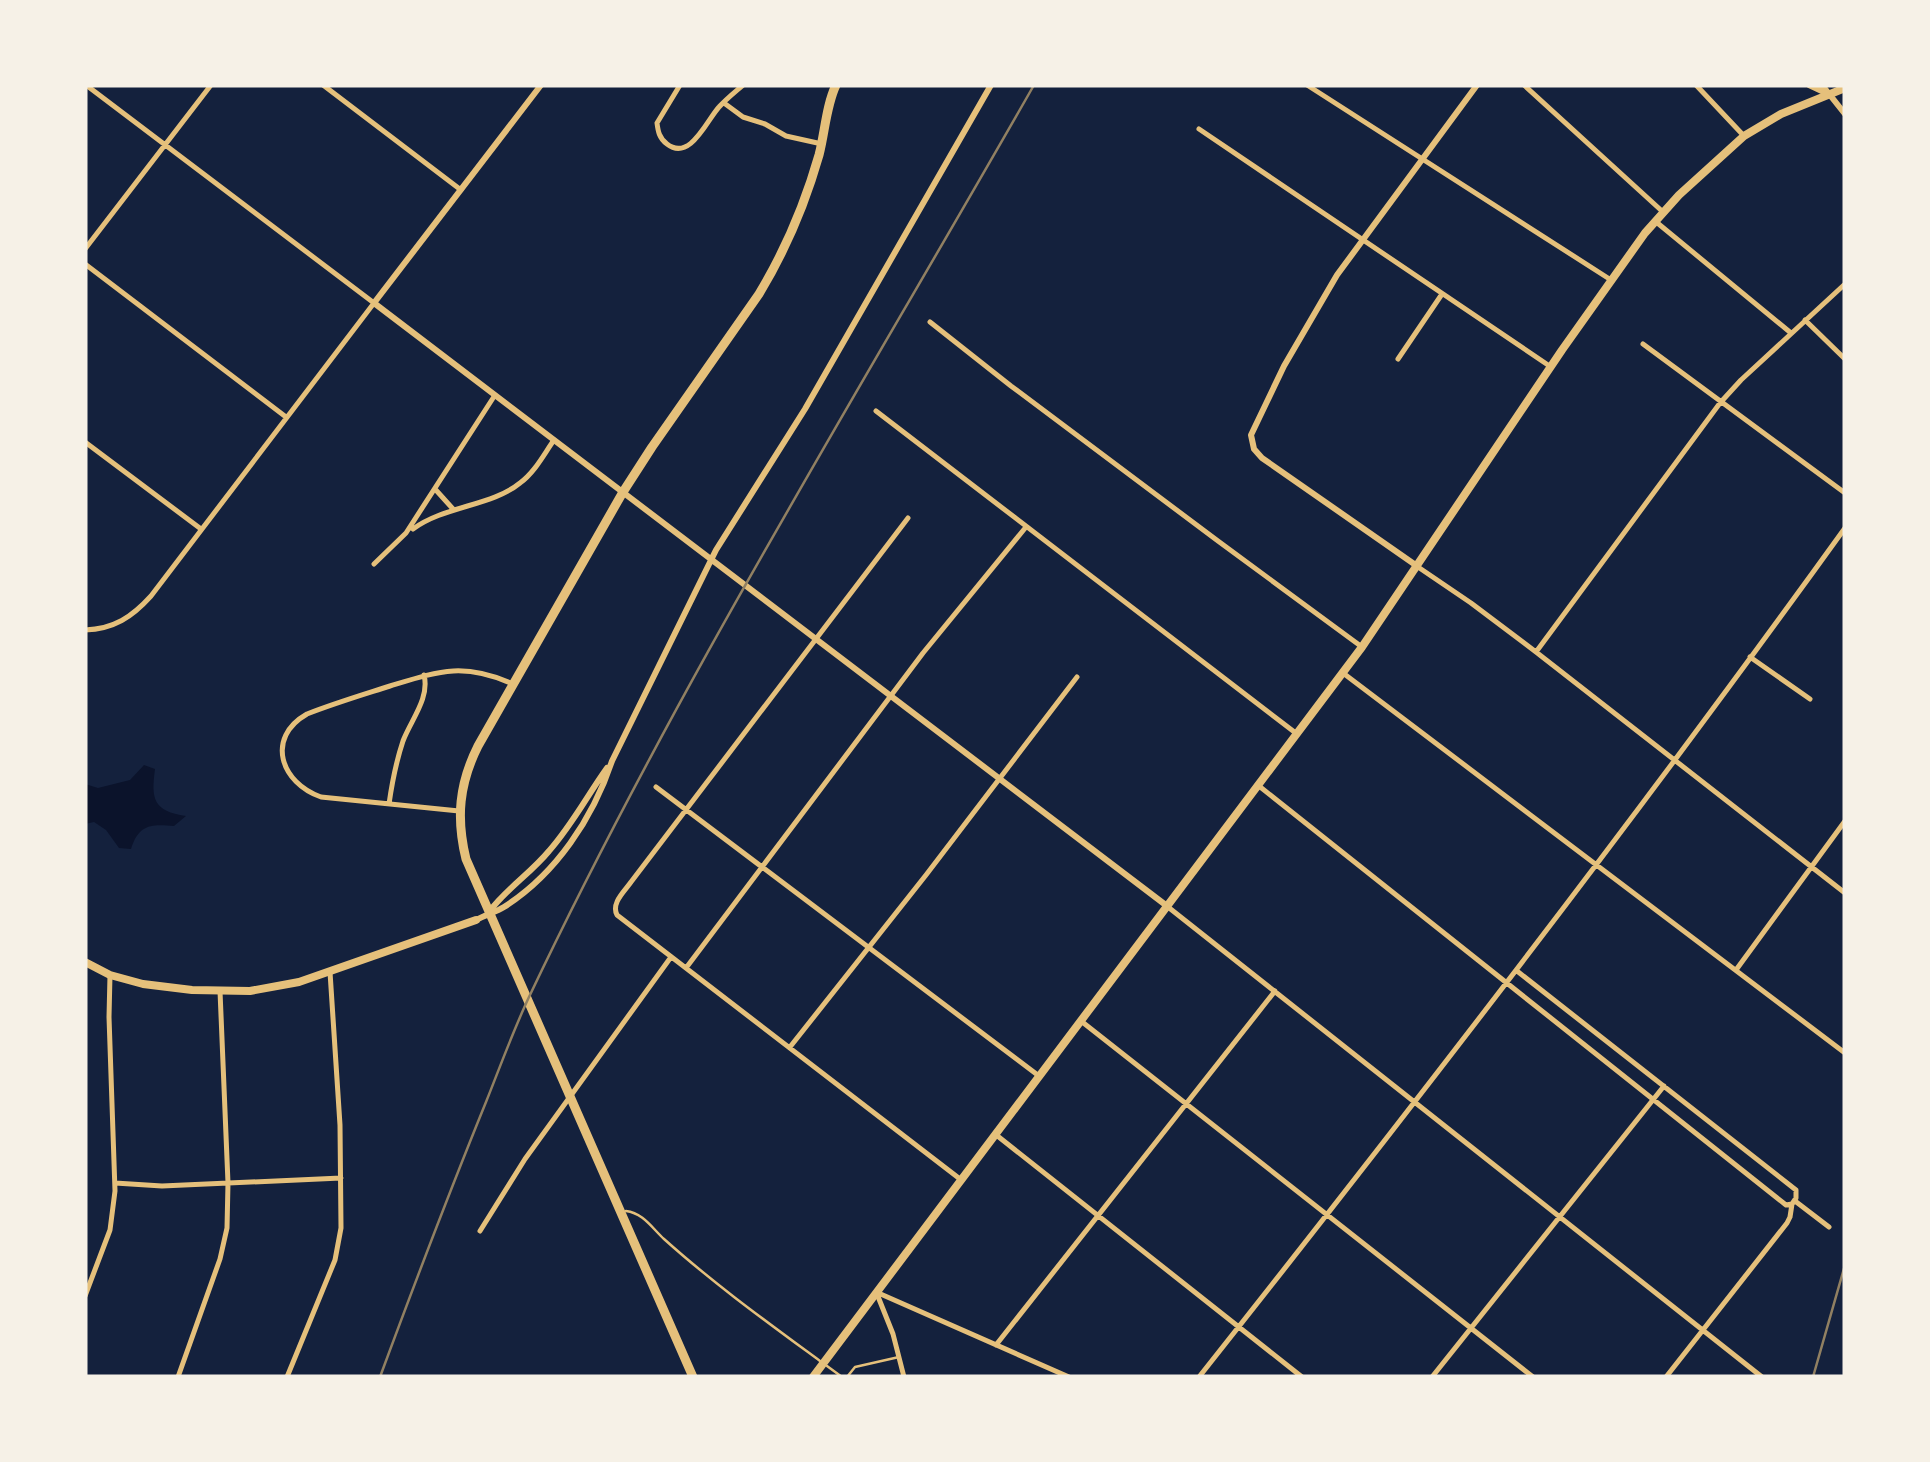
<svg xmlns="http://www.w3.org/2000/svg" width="1930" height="1462" font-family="Mulish,sans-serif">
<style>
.water{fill:#0b132b}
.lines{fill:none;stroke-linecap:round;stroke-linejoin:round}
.service{stroke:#e5c07b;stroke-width:2.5}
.minor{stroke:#e5c07b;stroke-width:5}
.tertiary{stroke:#e5c07b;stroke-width:6}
.secondary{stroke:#e5c07b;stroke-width:8}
.primary{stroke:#e5c07b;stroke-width:9}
.rail{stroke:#918062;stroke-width:2.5}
</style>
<rect width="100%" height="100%" fill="#14213d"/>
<path class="water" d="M 144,765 L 155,769 C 151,799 153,811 186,816 L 174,826 C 151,824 139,824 131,849 L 119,848 L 106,830 L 94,822 L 85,824 L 85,784 L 98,788 L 130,780 Z"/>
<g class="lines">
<path class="service" d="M 626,1211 C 643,1213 652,1228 664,1239 C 713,1283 767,1322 820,1361
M 827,1366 L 842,1377
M 847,1377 L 855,1367 L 899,1357"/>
<path class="minor" d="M 323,85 L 461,190
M 680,85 L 657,123 C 658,131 659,138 667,144 C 690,162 707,120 719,107 C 726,99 735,92 743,85
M 1307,85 L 1611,280
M 1524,85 L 1663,212
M 1696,85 L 1744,136
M 724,103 L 743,117 L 765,124 L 786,136 L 822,144
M 1199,129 L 1551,367
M 1655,221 L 1791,333
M 85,249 L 211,85
M 85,264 L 286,417
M 1805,320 L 1845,359
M 930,322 L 1011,386 L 1218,541 L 1362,647
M 1643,344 L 1845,493
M 1398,359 L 1442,294
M 876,411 L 1297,734
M 85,442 L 201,529
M 435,489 L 453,509
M 908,518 L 631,882 C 624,892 611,903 617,915 L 960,1179
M 413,529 C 444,506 492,506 520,483 C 535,472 544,454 554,440
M 374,564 L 406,533 L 495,395
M 1418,567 L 1471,603 L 1536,652 L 1845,893
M 85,630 C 114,629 132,617 151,596 L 374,303 L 86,85
M 1536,652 L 1720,403 L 1741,380 L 1845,284
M 1750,657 L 1810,699
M 1343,673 L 1845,1053
M 1259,786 L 1786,1205 L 1792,1204 L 1796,1198 L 1796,1190 L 1517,971
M 656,787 L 1039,1076
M 389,804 C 392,783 396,762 403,741 C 411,720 430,698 424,675
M 459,811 L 321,797 C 281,783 265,738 307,714 C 335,703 362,695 390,686 C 439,671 463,662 513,684
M 1168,907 L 1762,1377
M 686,968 L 923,653 L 1026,527
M 1736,970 L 1845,821
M 1081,1021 L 1533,1377
M 790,1047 L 926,875 L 1077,677
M 995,1134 L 1302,1377
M 115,1183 L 162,1186 L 341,1178
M 1795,1201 L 1829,1227
M 480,1231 L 525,1159 L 671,957
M 876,1292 L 1069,1377
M 877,1294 L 893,1334 L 904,1377
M 85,1296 L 110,1230 L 115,1191 L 109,1017 L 110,975
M 996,1345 L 1275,991
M 178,1377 L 220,1259 L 227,1228 L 228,1183 L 220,991
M 287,1377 L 335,1260 L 341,1228 L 340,1125 L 330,972
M 1199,1377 C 1420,1098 1637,817 1845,528
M 1432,1377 L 1664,1086
M 1666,1377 L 1787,1223 L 1790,1217 L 1792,1204"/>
<path class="tertiary" d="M 541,85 L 374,303 L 1167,906
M 1809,85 L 1826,93
M 1822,85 L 1845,114
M 1417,566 L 1262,458 L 1254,449 L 1251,435 L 1284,366 L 1337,275 L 1477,85
M 489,912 C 506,889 531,873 549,851 C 572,825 587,796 607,768
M 476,920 C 485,915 496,912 504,907 C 556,874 593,818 612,761 L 716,550 L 805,409 L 991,85"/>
<path class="secondary" d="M 85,962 L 110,975 L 143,984 L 192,990 L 250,991 L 299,982 L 476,920
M 813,1377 L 1362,647 L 1562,350 L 1645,233 L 1679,195 L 1744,136 L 1781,114 L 1845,88"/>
<path class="primary" d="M 693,1377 L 466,859 C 456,818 459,784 478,746 L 623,492 L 652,447 L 759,294 C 785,251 805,204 819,155 C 825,132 826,106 836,85"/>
<path class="rail" d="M 380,1377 C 414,1285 449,1193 486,1102 C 500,1067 513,1031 529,997 C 678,683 862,387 1034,85
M 1813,1377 L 1845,1265"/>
</g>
<rect width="1930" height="1462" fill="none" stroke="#f6f1e7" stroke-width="175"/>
</svg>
